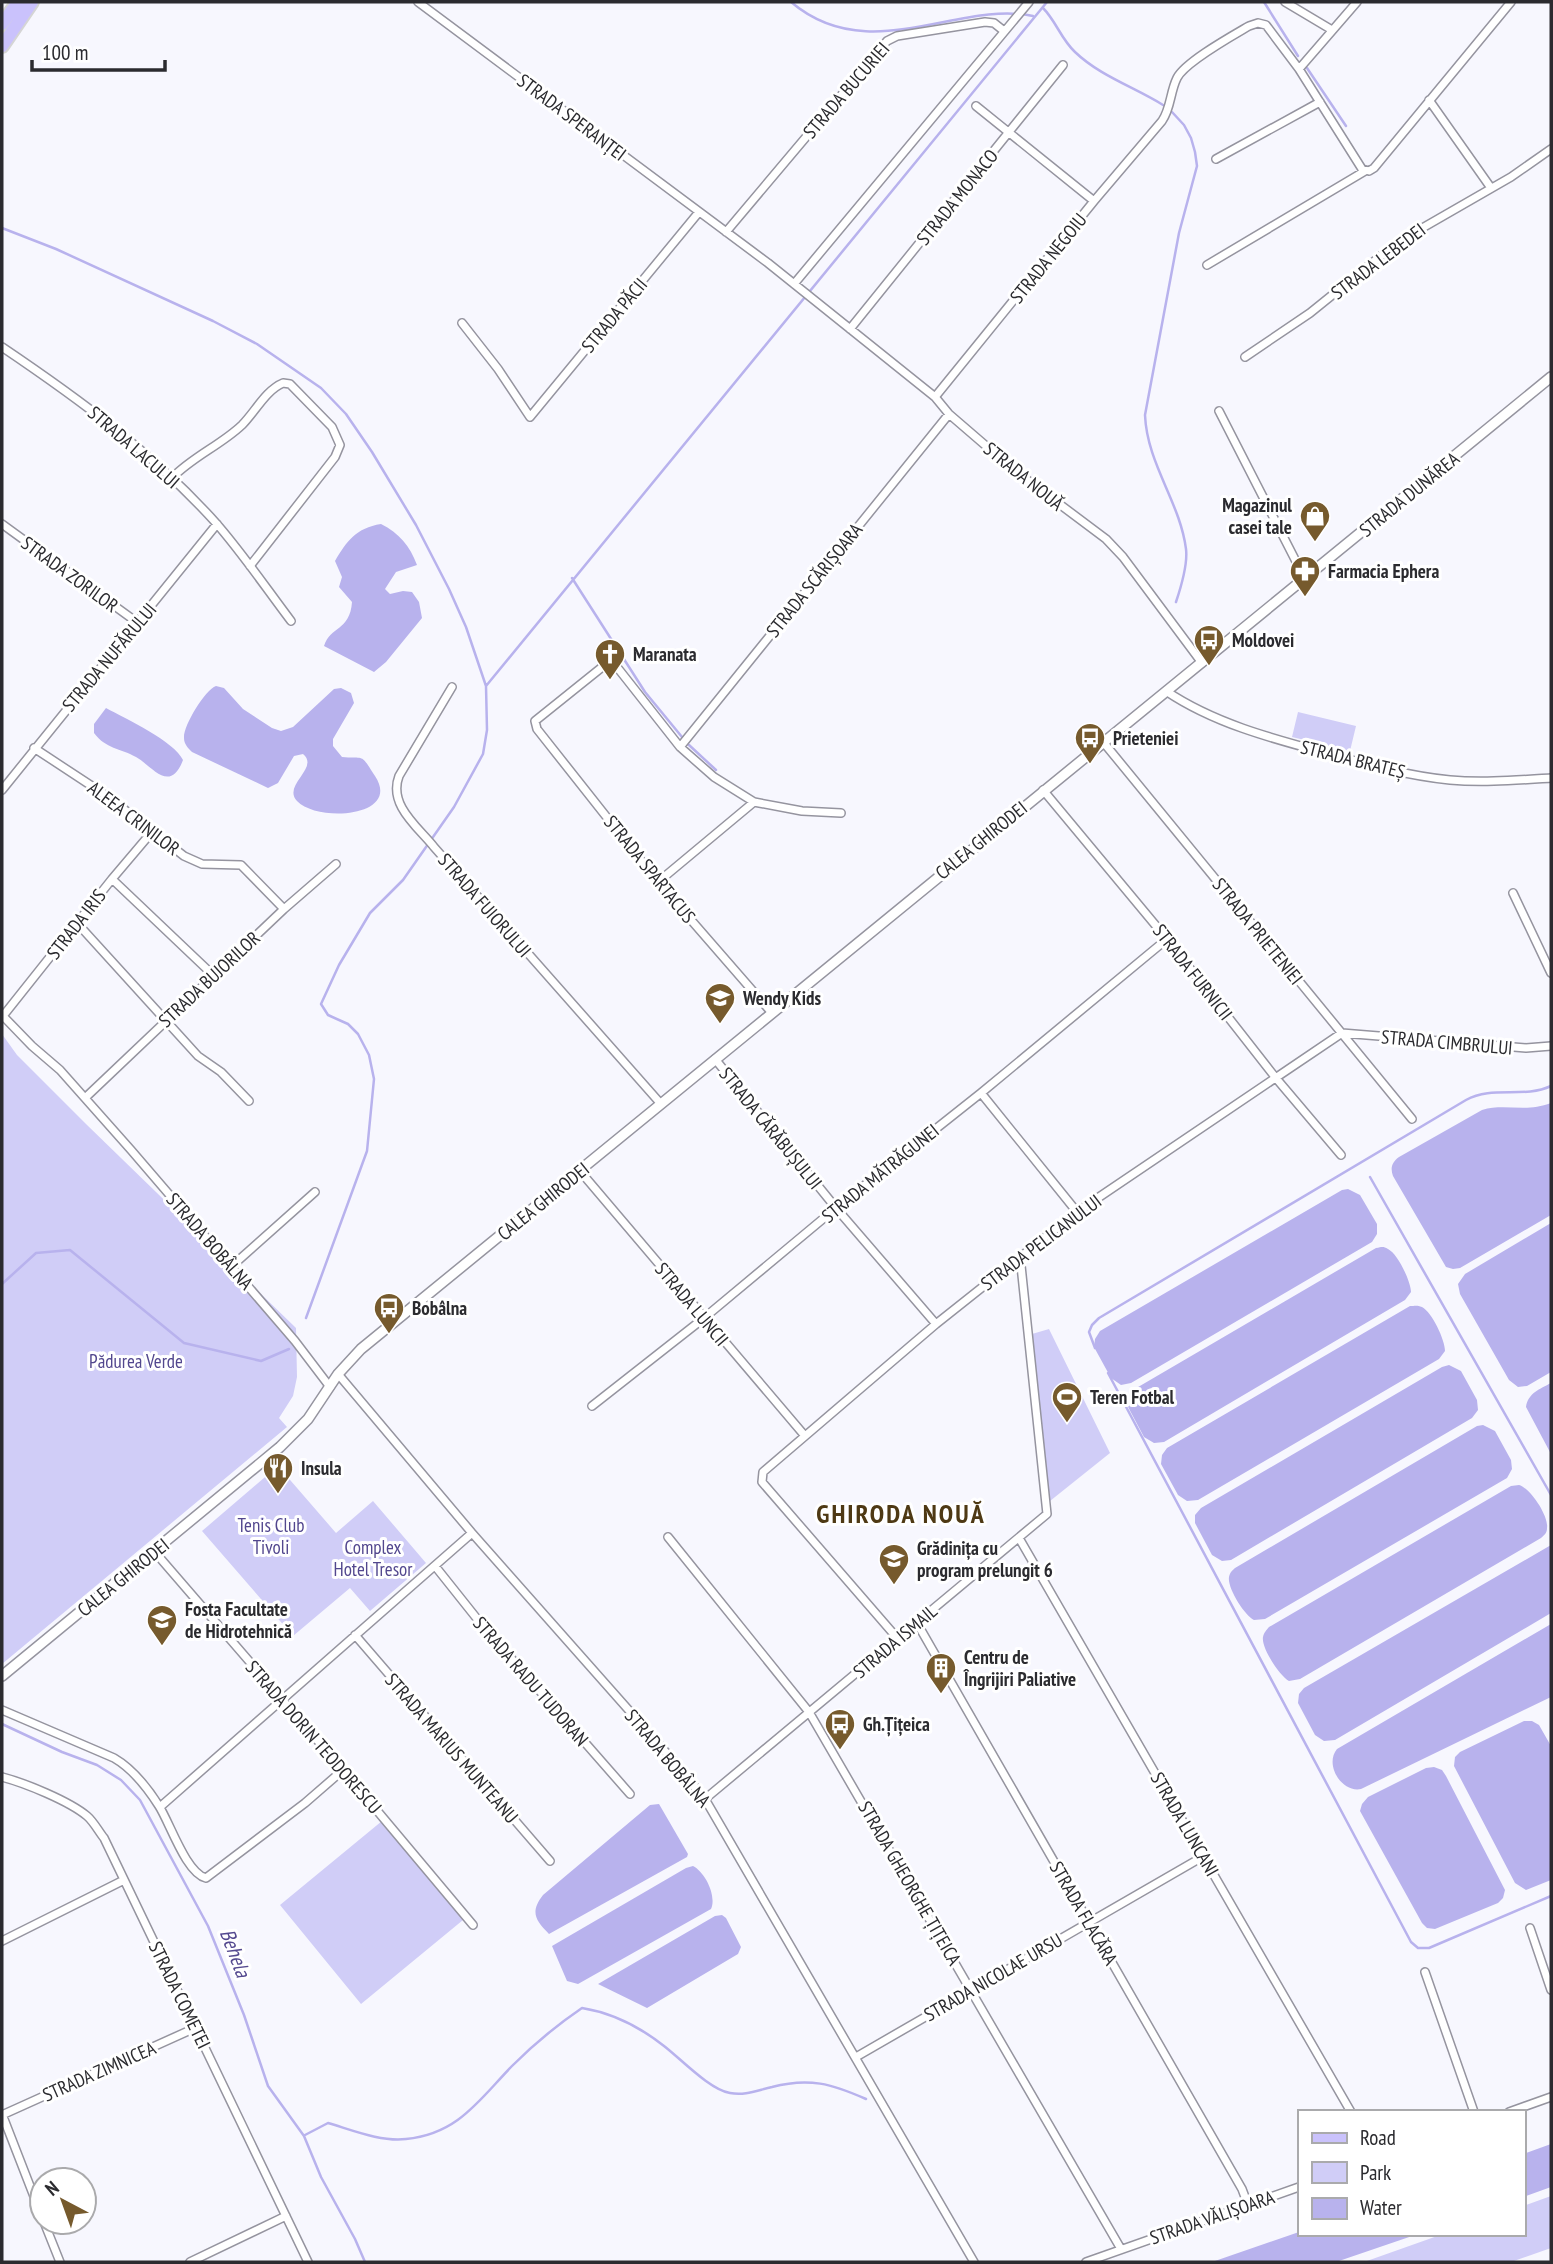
<svg xmlns="http://www.w3.org/2000/svg" width="1553" height="2264" font-family="'PT Sans Narrow',sans-serif">
<style>
.green{fill:#d0cdf7}
.water{fill:#b8b2ed}
.lines{fill:none;stroke-linecap:round;stroke-linejoin:round}
.stream{stroke:#b8b2ed;stroke-width:2.5}
.minor-casing{stroke:#95949f;stroke-width:10}
.tertiary-casing{stroke:#95949f;stroke-width:12}
.primary-casing{stroke:#d5d5d5;stroke-width:16}
.minor{stroke:#fff;stroke-width:7}
.tertiary{stroke:#fff;stroke-width:9}
.primary{stroke:#cac2fc;stroke-width:12}
.labels{text-anchor:middle;stroke-width:6;stroke-linejoin:round;paint-order:stroke}
.street-label{font-size:19px;fill:#2b2b2f;stroke:#fff}
.poi-label{font-size:19px;font-weight:bold;fill:#2b2b2f;stroke:#fff;text-anchor:start}
.park-label{font-size:19px;fill:#52478e;stroke:#fff}
.water-label{font-size:21px;font-style:italic;fill:#54498f;stroke:#fff}
.district-label{font-size:26px;font-weight:bold;letter-spacing:2px;fill:#4e3914;stroke:#fff}
</style>
<rect width="100%" height="100%" fill="#f7f7fe"/>
<path class="green" d="M 1298,712 L 1356,726 L 1350,751 L 1292,737 Z
M 2,1034 L 17,1055 L 86,1124 L 296,1328 L 297,1377 L 293,1396 L 279,1418 L 287,1427 L 2,1664 Z
M 1049,1329 L 1110,1453 L 1050,1501 L 1032,1334 Z
M 278,1466 L 336,1533 L 373,1501 L 426,1563 L 370,1611 L 350,1588 L 293,1636 L 202,1531 Z
M 382,1821 L 463,1920 L 361,2004 L 280,1905 Z
M 1551,2196 L 1551,2248 L 1511,2262 L 1364,2262 L 1443,2234 L 1523,2234 L 1523,2206 Z"/>
<path class="water" d="M 381,524 C 399,533 410,546 417,565 L 396,572 L 385,589 L 390,594 L 403,591 L 412,592 L 419,602 L 422,618 L 386,662 L 374,672 L 324,646 C 330,626 350,631 352,602 L 339,587 L 342,577 L 335,561 C 347,541 356,528 381,524 Z
M 216,686 L 224,688 L 243,709 L 272,728 L 281,731 L 293,727 L 334,689 L 341,688 L 351,693 L 354,703 L 333,739 L 333,746 L 342,757 C 366,759 360,753 375,776 C 402,817 318,823 297,801 C 282,785 320,768 303,754 L 294,756 L 278,783 L 268,788 L 192,752 C 188,748 184,744 184,738 C 183,726 205,690 216,686 Z
M 106,708 C 126,719 174,741 183,760 C 170,795 151,765 136,757 C 120,748 106,749 94,733 L 94,724 Z
M 1551,1103 L 1551,1215 L 1460,1268 L 1453,1269 L 1446,1267 L 1393,1176 C 1390,1168 1392,1162 1399,1157 L 1482,1110 C 1505,1103 1525,1113 1551,1103 Z
M 1348,1189 L 1360,1195 L 1377,1224 L 1377,1234 L 1372,1242 L 1131,1383 L 1121,1385 L 1111,1378 L 1094,1347 L 1095,1339 L 1100,1331 L 1342,1190 Z
M 1551,1223 L 1551,1372 L 1527,1386 L 1518,1387 L 1509,1380 L 1460,1294 L 1458,1284 L 1465,1274 Z
M 1376,1248 C 1382,1247 1383,1246 1388,1249 C 1398,1254 1411,1282 1411,1292 L 1405,1300 L 1164,1442 L 1154,1443 L 1144,1437 L 1127,1405 L 1128,1396 L 1133,1390 Z
M 1410,1306 C 1415,1306 1417,1305 1422,1307 C 1432,1312 1445,1340 1445,1351 L 1439,1359 L 1198,1500 L 1187,1501 L 1178,1495 L 1161,1464 L 1162,1455 L 1167,1448 Z
M 1449,1365 L 1461,1371 L 1477,1400 L 1478,1410 L 1472,1418 L 1231,1560 L 1222,1561 L 1212,1555 L 1195,1523 L 1195,1515 L 1201,1508 L 1442,1367 Z
M 1551,1383 L 1551,1454 L 1526,1407 C 1528,1393 1540,1389 1551,1383 Z
M 1483,1425 L 1495,1431 L 1511,1460 L 1512,1469 L 1507,1478 L 1265,1619 L 1254,1620 C 1245,1616 1227,1588 1229,1577 C 1230,1572 1232,1571 1235,1568 L 1477,1426 Z
M 1519,1485 C 1530,1488 1549,1516 1547,1528 C 1547,1533 1545,1534 1541,1538 L 1300,1679 L 1289,1681 C 1280,1676 1261,1648 1263,1637 C 1264,1632 1266,1631 1269,1627 L 1511,1486 Z
M 1551,1545 L 1551,1613 L 1335,1740 L 1324,1741 L 1315,1735 L 1298,1703 L 1299,1694 L 1304,1688 Z
M 1551,1624 L 1551,1697 L 1361,1789 C 1342,1793 1324,1765 1337,1749 Z
M 1524,1721 L 1532,1721 L 1539,1725 L 1551,1746 L 1551,1880 L 1526,1890 L 1515,1883 L 1454,1766 L 1455,1757 L 1460,1752 Z
M 1434,1767 L 1442,1770 L 1446,1776 L 1505,1890 L 1503,1898 L 1498,1903 L 1435,1929 L 1427,1928 L 1422,1923 L 1360,1811 L 1362,1804 L 1368,1797 L 1426,1768 Z
M 659,1804 L 688,1854 L 687,1857 L 549,1934 C 535,1920 530,1912 543,1895 L 650,1805 Z
M 693,1866 C 705,1872 717,1896 711,1909 L 578,1984 L 567,1981 L 552,1946 L 686,1868 Z
M 722,1915 L 726,1918 L 741,1947 L 738,1954 L 647,2008 L 598,1984 L 715,1916 Z
M 1551,2144 L 1551,2187 L 1523,2197 L 1523,2154 Z
M 1299,2232 L 1299,2234 L 1418,2234 L 1336,2262 L 1212,2262 Z"/>
<g class="lines">
<path class="stream" d="M 791,2 C 869,68 958,0 1033,16
M 1264,2 L 1298,56
M 1043,8 C 1056,21 1061,39 1075,52 C 1100,76 1134,87 1163,105
M 1307,68 L 1346,126
M 1172,112 L 1184,125 L 1191,138 L 1195,152 L 1197,166 L 1179,233 L 1145,415 C 1147,464 1180,502 1186,549 C 1188,565 1181,587 1176,602
M 2,228 L 56,249 L 213,321 L 257,344 L 321,388 L 346,414 L 372,452 L 416,525 L 449,589 L 466,627 L 486,686 L 487,730 L 483,754 L 454,807 L 403,880 L 370,913 L 339,965 L 321,1004 L 328,1015 L 348,1024 L 358,1034 L 369,1055 L 374,1079 L 367,1151 L 306,1318
M 572,578 L 645,692 L 682,737
M 486,686 L 1047,2
M 689,745 L 716,770
M 1370,1177 L 1551,1495
M 2,1284 L 36,1253 L 70,1250 L 184,1343 L 261,1361 L 289,1349
M 1095,1348 L 1089,1332 L 1092,1325 L 1099,1318 L 1466,1100 C 1493,1085 1523,1099 1551,1086
M 1108,1373 L 1411,1942 L 1418,1948 L 1429,1948 L 1551,1896
M 2,1724 L 62,1752 L 97,1765 L 121,1780 L 140,1800 L 208,1926 L 244,2015 L 268,2086 L 304,2136 L 321,2177 L 355,2239 L 365,2262
M 305,2135 L 328,2123 C 352,2130 381,2142 406,2139 C 458,2134 479,2100 512,2066 C 534,2044 557,2025 582,2008 C 613,2013 640,2027 664,2046 C 681,2059 710,2090 730,2093 C 745,2096 758,2090 772,2087 C 809,2077 832,2084 866,2099"/>
<g class="minor-casing">
<path id="minor" d="M 418,2 L 768,263 L 935,397 L 949,414 L 1014,470 L 1106,539 L 1123,557 L 1202,663
M 1285,2 L 1332,30
M 1299,69 L 1357,2
M 1429,100 L 1491,188
M 976,106 L 1094,201
M 1216,159 L 1320,102
M 726,232 L 887,41 L 897,36 L 985,22 L 994,23 L 1004,31
M 1207,265 L 1365,171
M 794,284 L 1029,2
M 462,323 L 498,369 L 530,417 L 699,212
M 850,329 L 1063,65
M 2,347 C 79,399 153,453 216,523 C 243,554 266,588 291,621
M 1245,357 L 1310,313 L 1398,242 L 1511,177 L 1551,149
M 935,397 L 1094,201 L 1162,121 C 1171,108 1170,92 1177,78 C 1185,62 1232,36 1249,26 L 1258,23 L 1266,25 L 1299,69 L 1362,169 L 1369,171 L 1374,168 L 1511,2
M 1219,411 L 1305,579
M 172,478 C 192,457 221,445 242,425 C 255,412 266,390 283,383 L 290,384 L 332,427 L 340,445 L 335,457 L 250,566
M 2,524 L 138,623
M 452,687 L 399,776 C 388,805 418,827 434,847 L 661,1104
M 1166,691 C 1215,724 1274,739 1330,754 C 1369,765 1409,776 1450,780 C 1483,783 1518,780 1551,778
M 1104,743 L 1412,1119
M 680,747 L 949,414
M 34,748 L 107,796 L 184,856 L 202,864 L 241,865 L 284,909
M 2,790 L 217,524
M 1043,790 L 1167,939 L 1275,1077 L 1341,1155
M 112,879 L 213,975
M 658,882 L 754,802
M 1513,893 L 1551,973
M 77,923 L 198,1056 L 221,1072 L 249,1101
M 772,1013 L 658,882 L 537,729 L 535,721 L 606,664 L 613,662 L 680,747 L 714,777 L 754,802 L 802,811 L 841,813
M 2,1015 L 32,1046 L 60,1070 L 131,1150 L 295,1341 L 330,1387
M 3,1016 L 112,879 L 151,833
M 715,1059 L 836,1208 L 936,1324
M 981,1093 L 1077,1212
M 85,1098 L 284,909 L 336,864
M 580,1171 L 805,1436
M 232,1266 L 315,1192
M 338,1374 L 472,1533 L 672,1759 L 705,1799 L 974,2262
M 592,1406 L 704,1318 L 836,1208 L 981,1093 L 1167,939
M 668,1537 L 809,1712 L 1121,2249
M 1019,1538 L 1351,2112
M 154,1551 L 343,1770 L 473,1925
M 435,1566 L 482,1625 L 630,1794
M 917,1623 L 1242,2189 L 1248,2205
M 355,1635 L 550,1861
M 898,1639 L 762,1482 L 763,1472 L 936,1324 L 1077,1212 L 1342,1033 L 1526,1048 L 1551,1046
M 2,1710 L 114,1758 C 133,1769 147,1787 159,1806 C 170,1823 186,1873 206,1878 L 305,1803 L 343,1770
M 2,1777 C 25,1783 69,1801 87,1816 C 94,1822 99,1832 104,1838 L 308,2262
M 705,1799 L 1047,1514 L 1020,1256
M 160,1807 L 472,1533
M 1530,1928 L 1551,1990
M 2,1941 L 124,1880
M 1425,1972 L 1474,2112
M 856,2057 L 1204,1856
M 1509,2112 L 1551,2097
M 2,2114 L 42,2217
M 2,2115 L 195,2028
M 44,2222 L 60,2262
M 190,2262 L 286,2216
M 1086,2262 L 1299,2187"/>
</g>
<g class="tertiary-casing">
<path id="tertiary" d="M 2,1676 L 280,1447 L 308,1419 L 338,1374 L 361,1349 L 1551,377"/>
</g>
<g class="primary-casing">
<path id="primary" d="M 2,24 L 18,2
M 2,46 L 32,2"/>
</g>
<use href="#minor" class="minor"/>
<use href="#tertiary" class="tertiary"/>
<use href="#primary" class="primary"/>
</g>
<defs>
<g id="shop-pin" transform="scale(1.575)"><path d="M0 17L-7.5 6A9.5 9.5 0 1 1 7.5 6Z" fill="#765a2d" stroke="#fff"/><path d="M-5-2.5h2.3a2.7 3.5 0 0 1 5.4 0H5L5.5 6h-11ZM-1.5-2.5h3a1.5 2.3 0 0 0-3 0Z" fill="#fff"/></g>
<g id="pharmacy-pin" transform="scale(1.575)"><path d="M0 17L-7.5 6A9.5 9.5 0 1 1 7.5 6Z" fill="#765a2d" stroke="#fff"/><path d="M-2-6h4v4h4v4h-4v4h-4v-4h-4v-4h4Z" fill="#fff"/></g>
<g id="bus-pin" transform="scale(1.575)"><path d="M0 17L-7.5 6A9.5 9.5 0 1 1 7.5 6Z" fill="#765a2d" stroke="#fff"/><path d="M-5-6H5V4H4V6H2V4H-2V6H-4V4H-5ZM-3.5-4V0h7V-4ZM-3.5 1.2v1.5H-2V1.2ZM2 1.2v1.5H3.5V1.2Z" fill="#fff"/></g>
<g id="church-pin" transform="scale(1.575)"><path d="M0 17L-7.5 6A9.5 9.5 0 1 1 7.5 6Z" fill="#765a2d" stroke="#fff"/><path d="M-1.2-6h2.4v3.5h3.3v2.4h-3.3V6h-2.4V-.1h-3.3v-2.4h3.3Z" fill="#fff"/></g>
<g id="school-pin" transform="scale(1.575)"><path d="M0 17L-7.5 6A9.5 9.5 0 1 1 7.5 6Z" fill="#765a2d" stroke="#fff"/><path d="M0-5L7-2L0 1L-7-2ZM-4 1L0 2.5L4 1V4Q0 6-4 4Z" fill="#fff"/></g>
<g id="stadium-pin" transform="scale(1.575)"><path d="M0 17L-7.5 6A9.5 9.5 0 1 1 7.5 6Z" fill="#765a2d" stroke="#fff"/><path d="M0-5a6.5 5 0 1 0 0 10a6.5 5 0 1 0 0-10ZM-3.5-1.8h7v3.6h-7Z" fill="#fff"/></g>
<g id="restaurant-pin" transform="scale(1.575)"><path d="M0 17L-7.5 6A9.5 9.5 0 1 1 7.5 6Z" fill="#765a2d" stroke="#fff"/><path d="M-5-6h1v4h1v-4h1v4h1v-4h1v5L-1.5 .5V6h-2V.5L-5-1ZM5-6V6H3V1.5H1.5Q1.5-4 5-6Z" fill="#fff"/></g>
<g id="university-pin" transform="scale(1.575)"><path d="M0 17L-7.5 6A9.5 9.5 0 1 1 7.5 6Z" fill="#765a2d" stroke="#fff"/><path d="M0-5L7-2L0 1L-7-2ZM-4 1L0 2.5L4 1V4Q0 6-4 4Z" fill="#fff"/></g>
<g id="building-pin" transform="scale(1.575)"><path d="M0 17L-7.5 6A9.5 9.5 0 1 1 7.5 6Z" fill="#765a2d" stroke="#fff"/><path d="M-4-6H4V6H1V3H-1V6H-4ZM-2.5-4.3h1.7v1.8h-1.7ZM.8-4.3h1.7v1.8H.8ZM-2.5-1h1.7V.8h-1.7ZM.8-1h1.7V.8H.8Z" fill="#fff"/></g>
</defs>
<g fill-rule="evenodd">
<use href="#shop-pin" x="1315" y="516"/>
<use href="#pharmacy-pin" x="1305" y="571"/>
<use href="#bus-pin" x="1209" y="640"/>
<use href="#church-pin" x="610" y="654"/>
<use href="#bus-pin" x="1090" y="738"/>
<use href="#school-pin" x="720" y="998"/>
<use href="#bus-pin" x="389" y="1308"/>
<use href="#stadium-pin" x="1067" y="1397"/>
<use href="#restaurant-pin" x="278" y="1468"/>
<use href="#school-pin" x="894" y="1559"/>
<use href="#university-pin" x="162" y="1620"/>
<use href="#building-pin" x="941" y="1668"/>
<use href="#bus-pin" x="840" y="1724"/>
</g>
<g class="labels">
<g class="street-label">
<text transform="translate(846 90) rotate(-49)" y="7">STRADA BUCURIEI</text>
<text transform="translate(572 117) rotate(37)" y="7">STRADA SPERANȚEI</text>
<text transform="translate(957 197) rotate(-51)" y="7">STRADA MONACO</text>
<text transform="translate(1048 258) rotate(-51)" y="7">STRADA NEGOIU</text>
<text transform="translate(1378 261) rotate(-37)" y="7">STRADA LEBEDEI</text>
<text transform="translate(614 315) rotate(-50)" y="7">STRADA PĂCII</text>
<text transform="translate(134 447) rotate(41)" y="7">STRADA LACULUI</text>
<text transform="translate(1024 476) rotate(39)" y="7">STRADA NOUĂ</text>
<text transform="translate(1409 494) rotate(-39)" y="7">STRADA DUNĂREA</text>
<text transform="translate(70 574) rotate(36)" y="7">STRADA ZORILOR</text>
<text transform="translate(814 580) rotate(-51)" y="7">STRADA SCĂRIȘOARA</text>
<text transform="translate(109 657) rotate(-50)" y="7">STRADA NUFĂRULUI</text>
<text transform="translate(1353 759) rotate(14)" y="7">STRADA BRATEȘ</text>
<text transform="translate(134 818) rotate(37)" y="7">ALEEA CRINILOR</text>
<text transform="translate(981 840) rotate(-39)" y="7">CALEA GHIRODEI</text>
<text transform="translate(650 869) rotate(51)" y="7">STRADA SPARTACUS</text>
<text transform="translate(485 905) rotate(49)" y="7">STRADA FUIORULUI</text>
<text transform="translate(76 924) rotate(-52)" y="7">STRADA IRIS</text>
<text transform="translate(1258 931) rotate(51)" y="7">STRADA PRIETENIEI</text>
<text transform="translate(1193 972) rotate(52)" y="7">STRADA FURNICII</text>
<text transform="translate(209 979) rotate(-43)" y="7">STRADA BUJORILOR</text>
<text transform="translate(1447 1042) rotate(5)" y="7">STRADA CIMBRULUI</text>
<text transform="translate(771 1128) rotate(51)" y="7">STRADA CĂRĂBUȘULUI</text>
<text transform="translate(880 1173) rotate(-39)" y="7">STRADA MĂTRĂGUNEI</text>
<text transform="translate(543 1201) rotate(-39)" y="7">CALEA GHIRODEI</text>
<text transform="translate(210 1241) rotate(49)" y="7">STRADA BOBÂLNA</text>
<text transform="translate(1041 1242) rotate(-37)" y="7">STRADA PELICANULUI</text>
<text transform="translate(692 1304) rotate(50)" y="7">STRADA LUNCII</text>
<text transform="translate(123 1577) rotate(-39)" y="7">CALEA GHIRODEI</text>
<text transform="translate(895 1641) rotate(-40)" y="7">STRADA ISMAIL</text>
<text transform="translate(531 1681) rotate(49)" y="7">STRADA RADU TUDORAN</text>
<text transform="translate(314 1737) rotate(49)" y="7">STRADA DORIN TEODORESCU</text>
<text transform="translate(452 1748) rotate(49)" y="7">STRADA MARIUS MUNTEANU</text>
<text transform="translate(668 1758) rotate(50)" y="7">STRADA BOBÂLNA</text>
<text transform="translate(1185 1824) rotate(60)" y="7">STRADA LUNCANI</text>
<text transform="translate(910 1883) rotate(60)" y="7">STRADA GHEORGHE ȚIȚEICA</text>
<text transform="translate(1084 1913) rotate(60)" y="7">STRADA FLACĂRA</text>
<text transform="translate(993 1977) rotate(-30)" y="7">STRADA NICOLAE URSU</text>
<text transform="translate(180 1995) rotate(64)" y="7">STRADA COMETEI</text>
<text transform="translate(99 2071) rotate(-24)" y="7">STRADA ZIMNICEA</text>
<text transform="translate(1212 2217) rotate(-19)" y="7">STRADA VĂLIȘOARA</text>
</g>
<g class="poi-label">
<text x="1292" y="512" text-anchor="end">Magazinul<tspan x="1292" dy="22">casei tale</tspan></text>
<text x="1328" y="578">Farmacia Ephera</text>
<text x="1232" y="647">Moldovei</text>
<text x="633" y="661">Maranata</text>
<text x="1113" y="745">Prieteniei</text>
<text x="743" y="1005">Wendy Kids</text>
<text x="412" y="1315">Bobâlna</text>
<text x="1090" y="1404">Teren Fotbal</text>
<text x="301" y="1475">Insula</text>
<text x="917" y="1555">Grădinița cu<tspan x="917" dy="22">program prelungit 6</tspan></text>
<text x="185" y="1616">Fosta Facultate<tspan x="185" dy="22">de Hidrotehnică</tspan></text>
<text x="964" y="1664">Centru de<tspan x="964" dy="22">Îngrijiri Paliative</tspan></text>
<text x="863" y="1731">Gh.Țițeica</text>
</g>
<g class="park-label">
<text x="136" y="1368">Pădurea Verde</text>
<text x="271" y="1532">Tenis Club<tspan x="271" dy="22">Tivoli</tspan></text>
<text x="373" y="1554">Complex<tspan x="373" dy="22">Hotel Tresor</tspan></text>
</g>
<g class="water-label">
<text transform="translate(235 1953) rotate(69)" y="7">Behela</text>
</g>
<g class="district-label">
<text x="901" y="1523">GHIRODA NOUĂ</text>
</g>
</g>
<rect width="1553" height="2264" fill="none" stroke="#2b2b2f" stroke-width="7"/>
<rect x="1298" y="2110" width="228" height="126" fill="#ffffff" stroke="#aaaaac" stroke-width="2"/>
<rect x="1312" y="2133" width="35" height="10" fill="#cac2fc" stroke="#aaaaac" stroke-width="2"/>
<text x="1360" y="2145" font-size="21" fill="#2b2b2f">Road</text>
<rect x="1312" y="2162" width="35" height="21" fill="#d0cdf7" stroke="#aaaaac" stroke-width="2"/>
<text x="1360" y="2180" font-size="21" fill="#2b2b2f">Park</text>
<rect x="1312" y="2198" width="35" height="21" fill="#b8b2ed" stroke="#aaaaac" stroke-width="2"/>
<text x="1360" y="2215" font-size="21" fill="#2b2b2f">Water</text>
<g transform="translate(63 2201) rotate(319)"><circle r="33" fill="#ffffff" stroke="#aaaaac" stroke-width="2"/>
<path d="M0-5L12 26L0 18L-12 26Z" fill="#765a2d"/>
<text y="-10" font-size="19" font-weight="bold" text-anchor="middle" fill="#2b2b2f">N</text>
</g>
<path d="M32 60v10h133v-10" fill="none" stroke="#2b2b2f" stroke-width="3.5"/>
<text x="42" y="60" font-size="21" fill="#2b2b2f" stroke="#ffffff" stroke-width="5" paint-order="stroke">100 m</text>
</svg>
